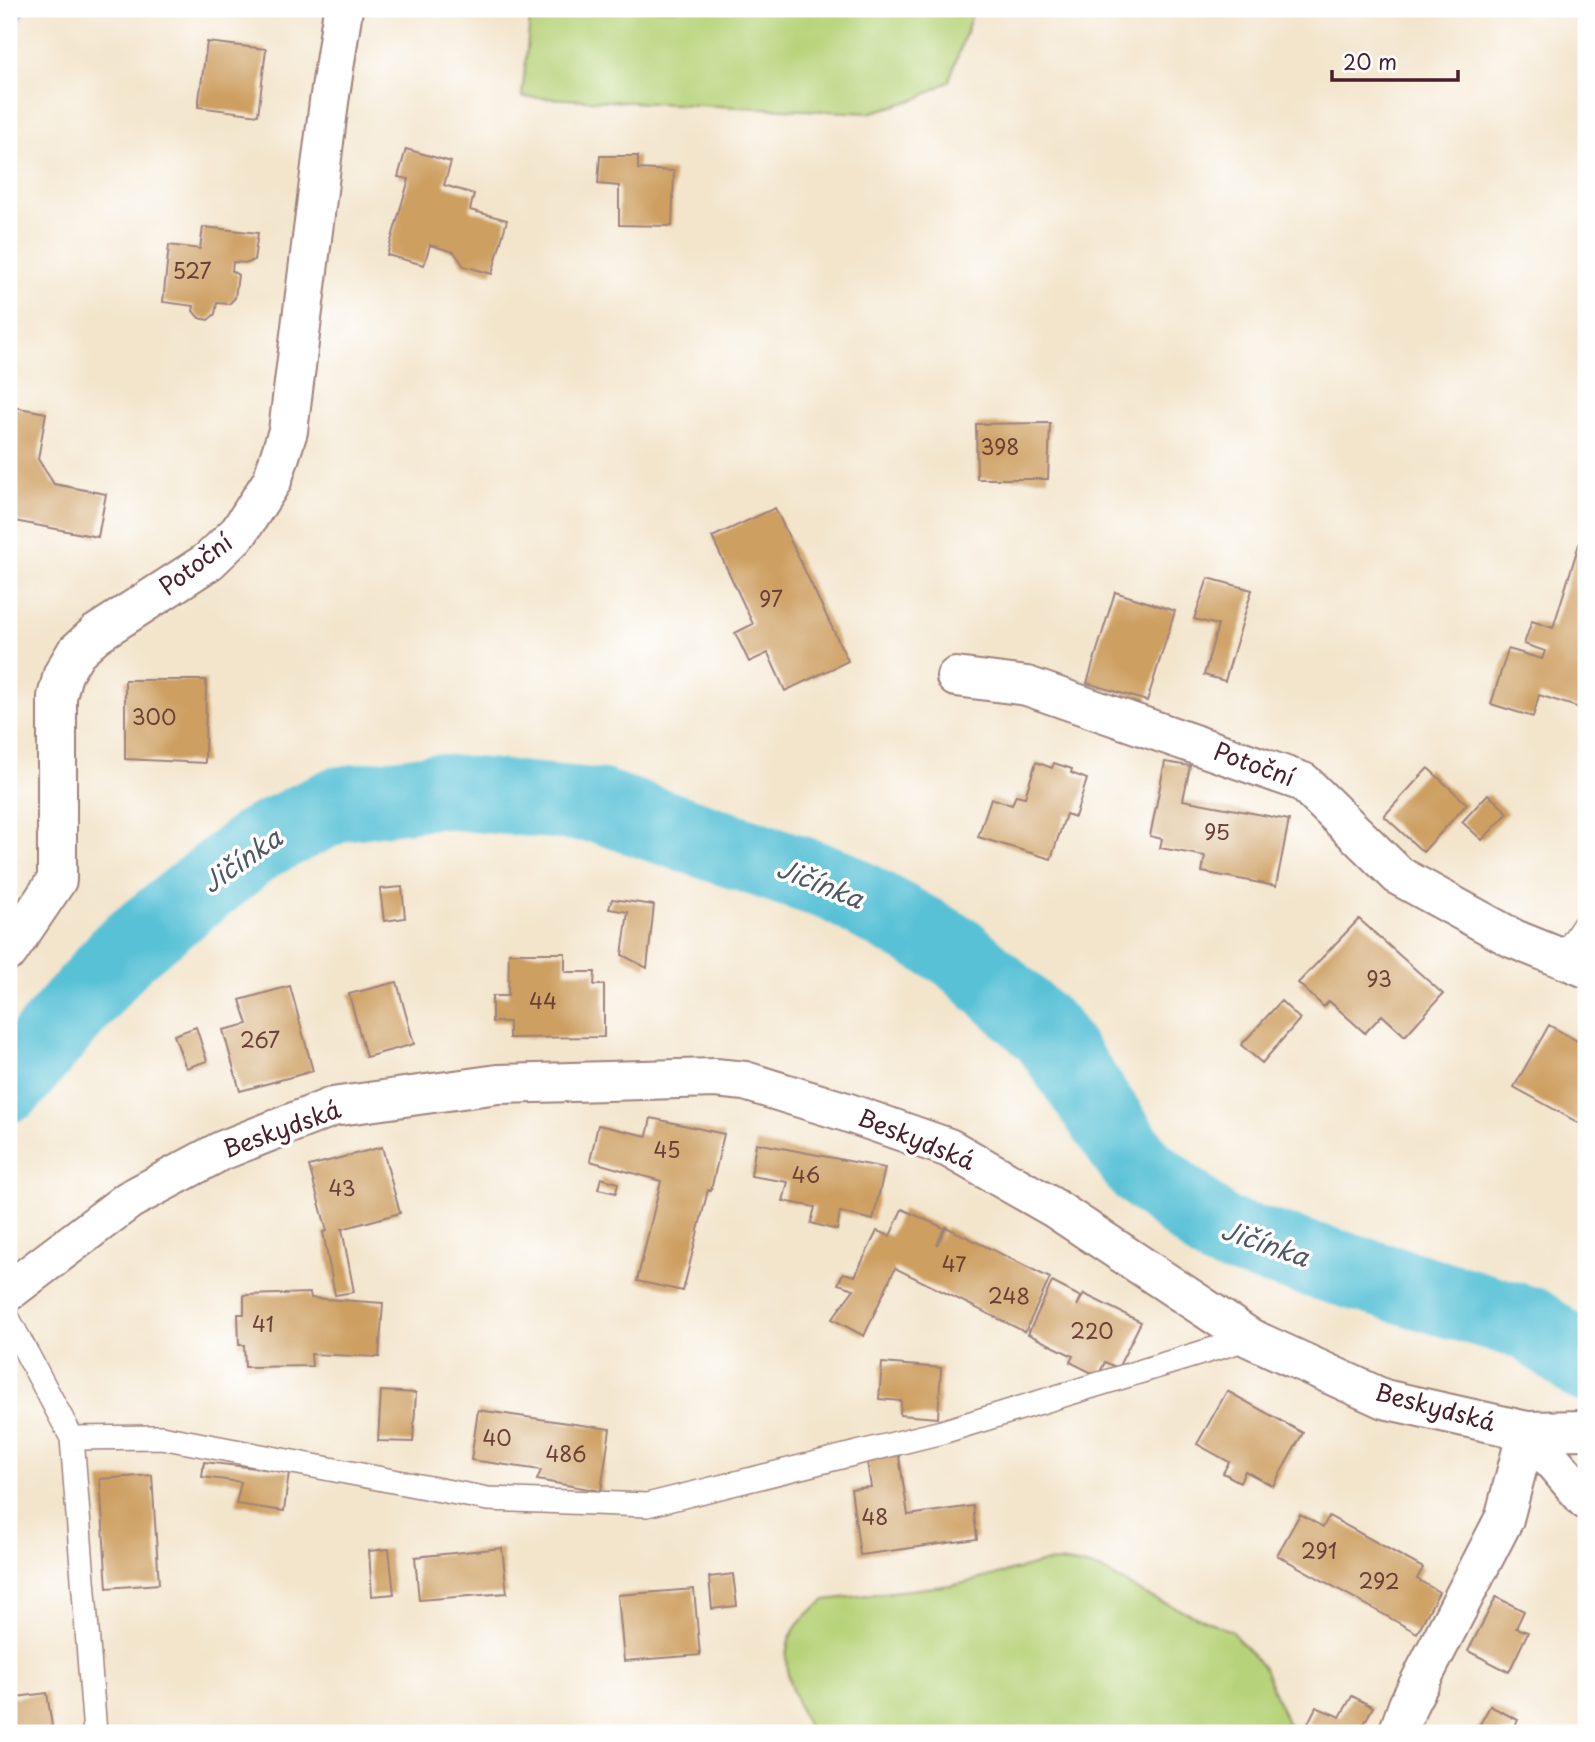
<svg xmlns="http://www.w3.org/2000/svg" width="1595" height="1742" font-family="'Playpen Sans',sans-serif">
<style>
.green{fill:#b7d379;stroke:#807952;stroke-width:2}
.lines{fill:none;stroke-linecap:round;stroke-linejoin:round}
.stream{stroke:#59c1d6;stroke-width:12}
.river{stroke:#59c1d6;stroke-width:75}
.building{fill:#cd9f60}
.service-casing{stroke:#9e827c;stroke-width:26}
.minor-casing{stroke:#9e827c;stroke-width:42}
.tertiary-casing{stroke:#9e827c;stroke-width:42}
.service{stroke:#fff;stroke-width:23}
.minor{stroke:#fff;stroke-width:38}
.tertiary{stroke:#fff;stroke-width:38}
.labels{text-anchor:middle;stroke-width:7;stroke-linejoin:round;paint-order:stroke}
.number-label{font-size:21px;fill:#6b3f38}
.street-label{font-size:24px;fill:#4a1f2b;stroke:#fff}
.water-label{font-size:26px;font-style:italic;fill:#4f5867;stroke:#fff}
</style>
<rect width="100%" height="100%" fill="#fff"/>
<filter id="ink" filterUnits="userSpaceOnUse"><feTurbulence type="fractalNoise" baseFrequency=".0143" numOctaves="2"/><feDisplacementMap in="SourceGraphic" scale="14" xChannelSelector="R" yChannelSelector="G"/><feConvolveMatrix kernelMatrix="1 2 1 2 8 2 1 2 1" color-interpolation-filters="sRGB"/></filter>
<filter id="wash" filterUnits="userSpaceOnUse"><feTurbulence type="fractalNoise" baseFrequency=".00686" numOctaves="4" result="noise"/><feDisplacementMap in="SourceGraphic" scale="28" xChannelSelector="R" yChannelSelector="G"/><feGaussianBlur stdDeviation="1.57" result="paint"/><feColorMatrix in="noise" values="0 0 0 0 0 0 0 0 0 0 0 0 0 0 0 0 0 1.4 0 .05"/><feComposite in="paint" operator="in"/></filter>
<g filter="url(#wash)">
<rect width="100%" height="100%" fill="#f3e5cc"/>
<path class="green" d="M 531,9 L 974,9 L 949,81 L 917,99 L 869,113 L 522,97 Z
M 1067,1562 L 1100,1569 L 1148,1596 L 1231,1631 L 1264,1668 L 1287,1723 L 1305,1733 L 811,1733 C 797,1704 775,1664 793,1632 C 800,1619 813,1609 825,1600 L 960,1584 L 1041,1563 Z"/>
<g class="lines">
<path class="stream" d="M 9,32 L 19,9"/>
<path class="river" d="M 9,1085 L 124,951 L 259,843 L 338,804 L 436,791 L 600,806 L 835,885 L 957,952 L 1047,1033 L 1139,1168 L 1220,1233 L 1530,1324 L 1586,1365"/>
</g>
<g id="blocks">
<path class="building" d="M 207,42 L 266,49 L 258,115 L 198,107 Z
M 406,149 L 451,162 L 444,185 L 474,194 L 470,210 L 507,220 L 492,274 L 464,266 L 454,252 L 430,245 L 424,265 L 387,255 L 409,179 L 398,177 Z
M 600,156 L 638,156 L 638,169 L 674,171 L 672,226 L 619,225 L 619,186 L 598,184 Z
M 203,227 L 258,233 L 254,260 L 248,263 L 233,262 L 232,271 L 238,275 L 235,298 L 229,304 L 217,303 L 215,314 L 208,320 L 199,318 L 193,311 L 194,306 L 163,302 L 169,245 L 200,249 Z
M 9,406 L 46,413 L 38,459 L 54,484 L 106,494 L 98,537 L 9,520 Z
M 1050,423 L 1048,479 L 977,479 L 976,424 Z
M 775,508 L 848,661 L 785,691 L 768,653 L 749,662 L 735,633 L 753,624 L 712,537 Z
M 1579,544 L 1586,546 L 1586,710 L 1539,695 L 1533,717 L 1491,704 L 1508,649 L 1542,659 L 1545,651 L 1524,644 L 1532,621 L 1553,628 Z
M 1208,578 L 1252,590 L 1225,681 L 1204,675 L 1218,625 L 1194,619 Z
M 1115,592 L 1175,611 L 1147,701 L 1087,683 Z
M 125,680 L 206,680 L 205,763 L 125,759 Z
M 1036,762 L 1052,768 L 1054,763 L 1072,769 L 1071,773 L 1087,779 L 1075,817 L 1066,814 L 1051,859 L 978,837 L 991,798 L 1012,805 L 1016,795 L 1025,797 Z
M 1165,762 L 1190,766 L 1183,800 L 1289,820 L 1276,886 L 1202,872 L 1205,856 L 1160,848 L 1162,839 L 1150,836 Z
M 1428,768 L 1467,804 L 1423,852 L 1384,816 Z
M 1488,794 L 1508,813 L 1482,840 L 1462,822 Z
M 402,887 L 405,918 L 384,921 L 380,889 Z
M 612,899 L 654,905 L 647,968 L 622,955 L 628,912 L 609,909 Z
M 1359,919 L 1443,994 L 1405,1036 L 1382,1015 L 1365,1033 L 1329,1001 L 1324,1007 L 1298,983 Z
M 509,953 L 565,953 L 565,972 L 595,972 L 594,985 L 604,985 L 604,1037 L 509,1038 L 509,1022 L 492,1022 L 492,996 L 508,996 Z
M 397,982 L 414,1044 L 366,1057 L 349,994 Z
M 290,986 L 313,1071 L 240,1091 L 223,1030 L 248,1024 L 240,1000 Z
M 1281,1001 L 1300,1019 L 1262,1063 L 1241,1045 Z
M 1549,1025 L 1586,1046 L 1586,1127 L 1514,1087 Z
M 196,1027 L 207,1061 L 186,1068 L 174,1035 Z
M 651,1118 L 724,1134 L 711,1190 L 708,1190 L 683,1291 L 637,1281 L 661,1181 L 590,1161 L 598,1125 L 647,1136 Z
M 756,1143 L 885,1168 L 873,1220 L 840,1212 L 837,1230 L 811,1223 L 815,1207 L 783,1201 L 788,1182 L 751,1176 Z
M 382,1147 L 400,1213 L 342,1229 L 354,1292 L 335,1295 L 323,1232 L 327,1231 L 309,1166 Z
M 601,1178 L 618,1183 L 616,1193 L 598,1189 Z
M 902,1209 L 944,1228 L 937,1245 L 946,1227 L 1050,1278 L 1025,1332 L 895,1268 L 864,1336 L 832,1319 L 854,1289 L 838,1284 L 843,1273 L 855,1276 L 877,1231 L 890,1236 Z
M 1052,1282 L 1081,1297 L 1077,1306 L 1084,1294 L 1141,1322 L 1118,1368 L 1105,1362 L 1098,1376 L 1070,1362 L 1073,1356 L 1028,1334 Z
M 310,1293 L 311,1298 L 383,1303 L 379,1357 L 311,1354 L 312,1366 L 245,1367 L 244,1345 L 239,1345 L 238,1314 L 244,1314 L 244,1295 Z
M 882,1363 L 941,1368 L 938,1418 L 900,1415 L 901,1401 L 879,1399 Z
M 381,1391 L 416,1393 L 413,1442 L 378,1441 Z
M 1227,1391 L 1303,1433 L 1273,1486 L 1245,1471 L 1240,1482 L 1223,1473 L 1229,1462 L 1197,1444 Z
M 478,1410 L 610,1429 L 601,1491 L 537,1480 L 541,1470 L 471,1460 Z
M 898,1450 L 908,1515 L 973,1506 L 977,1539 L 860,1555 L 851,1489 L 871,1487 L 866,1455 Z
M 204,1462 L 289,1472 L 284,1511 L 236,1504 L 241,1482 L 202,1477 Z
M 152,1475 L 159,1584 L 107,1588 L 100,1479 Z
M 1300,1514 L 1323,1527 L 1329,1516 L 1423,1568 L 1417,1579 L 1439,1592 L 1417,1633 L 1277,1555 Z
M 502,1548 L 507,1593 L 419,1600 L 415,1557 Z
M 389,1549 L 394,1594 L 372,1596 L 369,1551 Z
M 733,1574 L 737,1606 L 712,1609 L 709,1577 Z
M 694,1589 L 700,1655 L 624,1661 L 618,1595 Z
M 1496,1597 L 1524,1611 L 1516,1628 L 1528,1632 L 1509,1672 L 1468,1651 Z
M 47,1693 L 53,1733 L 9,1733 L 9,1698 Z
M 1352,1696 L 1373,1707 L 1359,1733 L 1328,1733 L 1308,1723 L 1316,1707 L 1340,1717 Z
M 1490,1706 L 1518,1720 L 1511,1733 L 1475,1733 Z"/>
</g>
</g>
<g filter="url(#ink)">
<use href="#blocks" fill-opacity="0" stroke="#9e827c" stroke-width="2"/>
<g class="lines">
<g class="service-casing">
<path id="service" d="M 1562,958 L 1586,922
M 9,1320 L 72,1438 L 95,1733
M 72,1438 L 161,1437 L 488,1499 L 647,1505 L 942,1432 L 1250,1338"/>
</g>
<g class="minor-casing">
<path id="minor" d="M 956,677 L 1027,686 L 1303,782 L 1399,876 L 1514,939 L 1586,968
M 9,951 L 57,880 L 57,697 L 63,674 L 76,652 L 96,634 L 209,561 L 239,532 L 272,481 L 288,431 L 329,102 L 343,9
M 1527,1431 L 1586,1500
M 1398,1733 L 1408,1705 L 1504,1519 L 1527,1431"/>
</g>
<g class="tertiary-casing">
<path id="tertiary" d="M 9,1291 L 129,1200 L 221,1151 L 332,1107 L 498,1084 L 715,1078 L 745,1081 L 846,1112 L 949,1148 L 1054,1208 L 1250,1338 L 1384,1399 L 1527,1431 L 1586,1430"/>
</g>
<use href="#service" class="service"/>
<use href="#minor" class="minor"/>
<use href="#tertiary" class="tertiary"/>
</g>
</g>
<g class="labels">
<g class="number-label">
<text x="192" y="279">527</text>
<text x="1000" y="455">398</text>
<text x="771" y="607">97</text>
<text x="154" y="725">300</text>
<text x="1217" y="840">95</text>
<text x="1379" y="987">93</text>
<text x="543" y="1009">44</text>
<text x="260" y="1048">267</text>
<text x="667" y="1158">45</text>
<text x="806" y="1183">46</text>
<text x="342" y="1196">43</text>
<text x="954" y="1272">47</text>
<text x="1009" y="1304">248</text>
<text x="263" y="1332">41</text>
<text x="1092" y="1339">220</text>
<text x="497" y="1446">40</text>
<text x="566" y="1462">486</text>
<text x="875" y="1525">48</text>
<text x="1319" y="1559">291</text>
<text x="1379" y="1589">292</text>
</g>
<g class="street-label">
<text transform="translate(196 565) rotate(-37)" y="8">Potoční</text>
<text transform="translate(1254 765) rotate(20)" y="8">Potoční</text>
<text transform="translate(282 1130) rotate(-20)" y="8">Beskydská</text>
<text transform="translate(916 1140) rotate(22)" y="8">Beskydská</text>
<text transform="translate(1435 1408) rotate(15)" y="8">Beskydská</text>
</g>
<g class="water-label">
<text transform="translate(242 861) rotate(-35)" y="9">Jičínka</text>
<text transform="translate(820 884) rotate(22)" y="9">Jičínka</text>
<text transform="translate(1265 1244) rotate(19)" y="9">Jičínka</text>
</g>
</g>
<rect width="1595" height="1742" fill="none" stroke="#fff" stroke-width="35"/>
<path d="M1332 70v10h126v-10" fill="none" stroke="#4a1f2b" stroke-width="3.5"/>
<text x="1343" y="70" font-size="21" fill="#4a1f2b" stroke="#ffffff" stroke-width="5" paint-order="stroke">20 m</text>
</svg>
